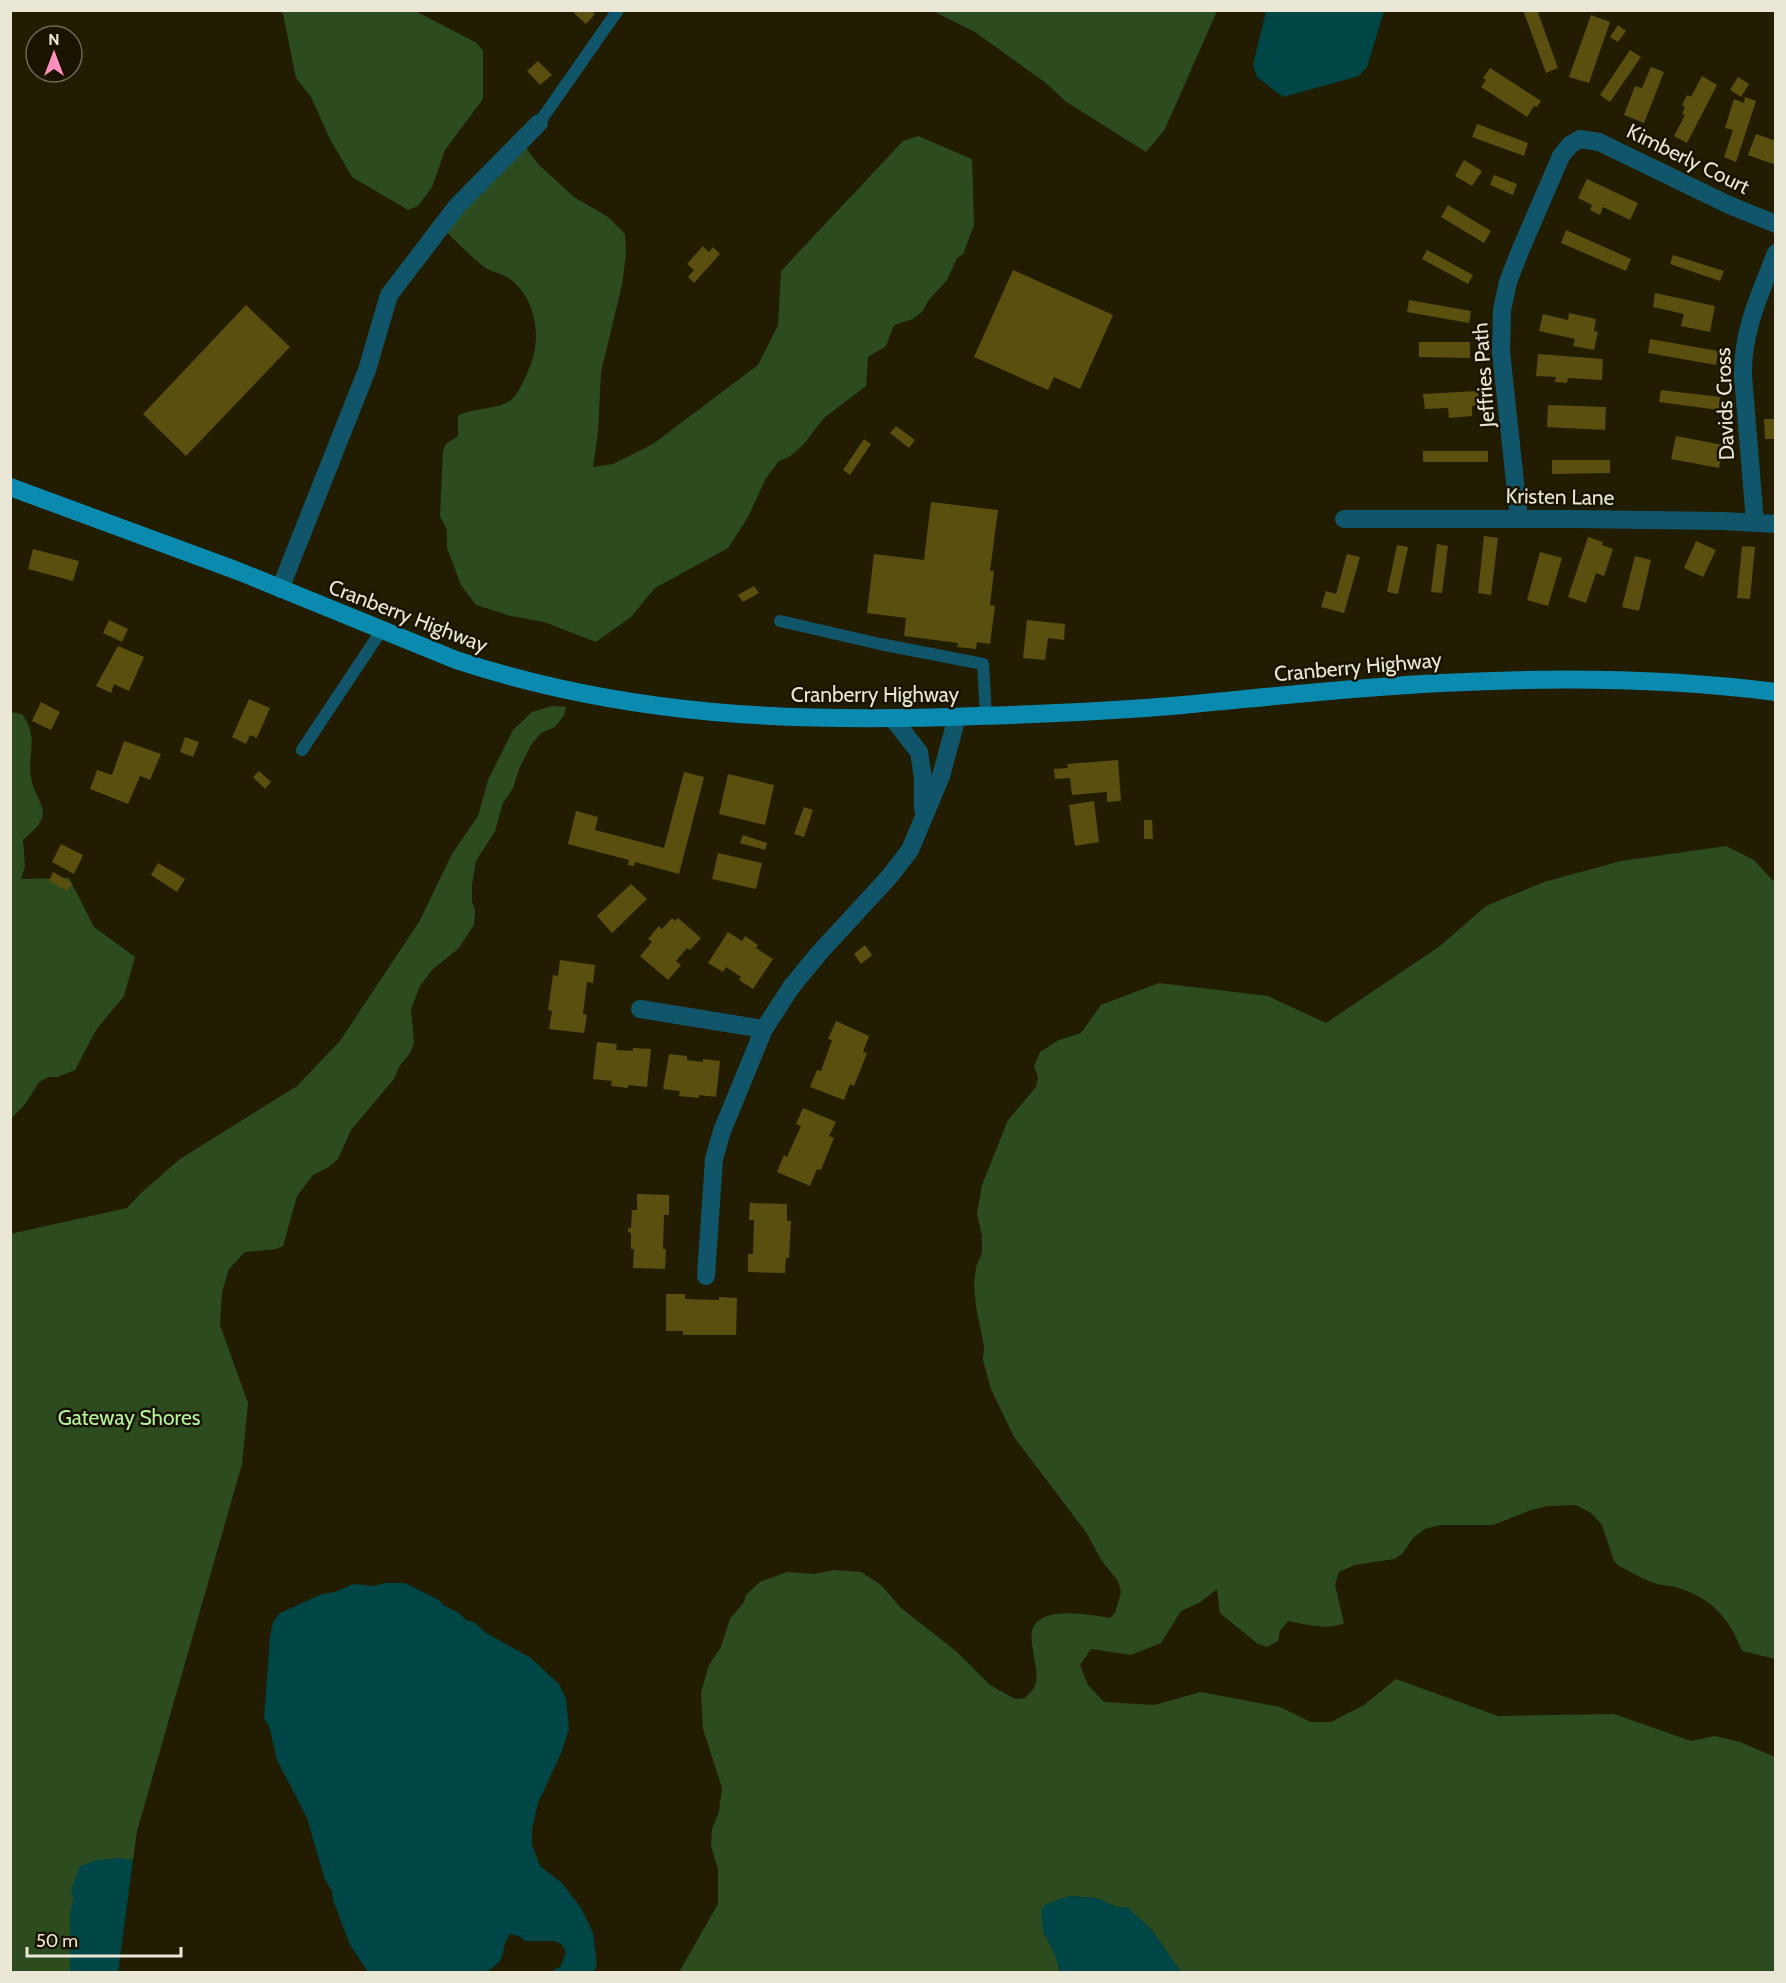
<svg xmlns="http://www.w3.org/2000/svg" width="1786" height="1983" font-family="Cabin,sans-serif">
<style>
.green{fill:#2c4c20}
.water{fill:#004646}
.building{fill:#5a4f0f}
.lines{fill:none;stroke-linecap:round;stroke-linejoin:round}
.lane{stroke:#11556b;stroke-width:12}
.street{stroke:#11556b;stroke-width:18}
.primary{stroke:#098aae;stroke-width:18}
.labels{text-anchor:middle;stroke-width:5;stroke-linejoin:round;paint-order:stroke}
.street-label{font-size:21px;fill:#eae7d6;stroke:#191300}
.park-label{font-size:21px;fill:#b3f39d;stroke:#191300}
</style>
<rect width="100%" height="100%" fill="#221d01"/>
<path class="green" d="M 280,11 L 415,11 L 477,43 L 483,51 L 483,99 L 445,150 L 432,187 L 418,206 L 408,210 L 352,177 L 330,139 L 311,97 L 296,78 L 283,14 Z
M 933,11 L 1217,11 L 1165,129 L 1146,152 L 1065,101 L 1046,83 L 975,32 Z
M 918,136 L 972,159 L 974,225 L 963,254 L 957,258 L 947,280 L 928,301 L 923,311 L 913,319 L 894,325 L 886,346 L 868,357 L 866,386 L 824,418 L 803,445 L 789,457 L 779,461 L 766,478 L 748,517 L 728,548 L 655,588 L 631,617 L 596,642 L 544,622 L 511,616 L 476,605 L 461,585 L 447,548 L 447,530 L 440,516 L 443,451 L 446,444 L 458,436 L 458,416 C 469,408 499,410 511,400 C 519,394 527,374 531,364 C 542,334 535,295 507,277 C 500,273 492,272 486,268 C 471,258 458,242 444,230 L 523,144 L 539,165 L 574,197 L 608,217 L 625,234 L 626,255 L 622,285 L 601,372 L 598,432 L 593,467 L 613,464 L 653,444 L 758,365 L 778,325 L 781,271 L 903,141 Z
M 552,706 L 566,707 L 564,715 L 555,727 L 541,733 L 531,745 L 519,769 L 513,788 L 503,803 L 495,831 L 476,861 L 472,885 L 472,902 L 475,909 L 474,925 L 458,949 L 433,969 L 420,986 L 411,1009 L 414,1043 L 410,1053 L 399,1067 L 394,1079 L 351,1130 L 338,1159 L 329,1167 L 313,1175 L 297,1196 L 283,1246 L 276,1249 L 245,1252 L 229,1269 L 222,1293 L 220,1325 L 248,1403 L 242,1464 L 137,1831 L 133,1860 L 128,1860 L 118,1972 L 11,1972 L 10,1234 L 127,1208 L 141,1193 L 180,1159 L 297,1086 L 340,1041 L 419,922 L 452,854 L 478,816 L 488,780 L 513,730 L 532,712 Z
M 10,712 L 22,714 C 41,741 25,755 32,782 C 34,794 46,806 42,818 C 40,826 29,834 23,840 L 25,866 L 21,879 L 69,878 L 94,927 L 135,957 L 124,996 L 96,1030 L 75,1070 L 58,1077 L 49,1077 L 39,1082 L 25,1104 L 11,1119 Z
M 1726,846 L 1754,860 L 1776,884 L 1775,1659 L 1742,1651 C 1729,1617 1711,1598 1676,1587 C 1670,1585 1664,1586 1657,1584 C 1644,1580 1631,1572 1619,1566 L 1614,1561 L 1602,1525 L 1591,1513 L 1576,1505 L 1548,1506 L 1531,1510 L 1493,1525 L 1440,1525 L 1425,1529 L 1413,1538 L 1402,1554 L 1394,1559 L 1355,1565 L 1339,1572 L 1335,1585 L 1344,1623 C 1328,1631 1305,1624 1288,1621 L 1280,1631 L 1278,1641 L 1267,1647 L 1258,1644 L 1220,1613 L 1217,1589 L 1199,1603 L 1181,1611 L 1161,1643 L 1131,1655 L 1091,1649 L 1080,1665 L 1088,1685 L 1104,1702 L 1154,1705 L 1201,1692 L 1280,1707 L 1311,1722 L 1331,1722 L 1364,1705 L 1396,1679 L 1498,1716 L 1614,1714 L 1691,1741 L 1715,1736 L 1740,1742 L 1775,1757 L 1775,1972 L 1181,1972 L 1151,1929 L 1116,1907 L 1097,1898 L 1069,1896 L 1043,1931 L 1056,1957 L 1060,1972 L 679,1972 L 718,1904 L 718,1869 L 711,1846 L 712,1829 L 719,1812 L 722,1788 L 703,1729 L 701,1692 L 709,1665 L 721,1647 L 730,1619 L 744,1602 L 746,1595 L 760,1582 L 787,1572 L 815,1574 L 833,1570 L 861,1572 L 881,1585 L 901,1608 L 957,1652 L 990,1685 L 1015,1699 L 1025,1698 C 1028,1695 1032,1691 1034,1688 C 1040,1676 1034,1662 1033,1650 C 1032,1645 1031,1636 1032,1631 C 1039,1604 1091,1615 1110,1618 L 1115,1613 L 1121,1592 L 1118,1581 L 1102,1561 L 1086,1532 L 1014,1437 L 991,1389 L 983,1360 L 984,1346 L 976,1307 L 974,1284 L 976,1267 L 982,1253 L 982,1235 L 977,1214 L 982,1185 L 1008,1120 L 1036,1087 L 1038,1077 L 1034,1066 L 1040,1052 L 1059,1040 L 1081,1033 L 1101,1005 L 1159,983 L 1268,996 L 1326,1023 L 1440,946 L 1486,906 L 1544,882 L 1621,861 Z"/>
<path class="water" d="M 1266,11 L 1266,10 L 1384,11 L 1367,67 L 1359,76 L 1283,97 L 1257,77 L 1253,65 Z
M 384,1583 L 405,1583 L 439,1600 L 443,1605 L 459,1613 L 466,1620 L 474,1622 L 486,1633 L 531,1658 L 559,1684 L 566,1699 L 569,1729 L 562,1751 L 538,1803 L 532,1829 L 532,1845 L 540,1866 L 562,1883 L 581,1908 L 593,1933 L 597,1964 L 594,1972 L 551,1972 L 561,1966 L 566,1952 L 561,1944 L 555,1941 L 525,1941 L 519,1936 L 510,1934 C 497,1954 511,1957 486,1972 L 368,1972 L 350,1945 L 333,1900 L 332,1891 L 325,1880 L 307,1818 L 277,1760 L 269,1726 L 264,1719 L 270,1637 L 273,1622 L 280,1613 L 322,1594 L 335,1592 L 353,1584 L 374,1586 Z
M 118,1858 L 133,1860 L 118,1972 L 70,1972 L 70,1910 L 74,1899 L 71,1890 L 80,1866 L 97,1860 Z
M 1069,1896 L 1097,1898 L 1116,1907 L 1127,1907 L 1151,1929 L 1181,1972 L 1060,1972 L 1056,1957 L 1043,1931 L 1041,1910 L 1046,1904 Z"/>
<path class="building" d="M 576,10 L 590,10 L 595,14 L 586,24 L 574,13 Z
M 1523,10 L 1537,10 L 1558,68 L 1546,73 Z
M 1591,15 L 1610,22 L 1589,83 L 1569,77 Z
M 1618,25 L 1626,31 L 1618,42 L 1610,37 Z
M 1630,50 L 1641,57 L 1610,102 L 1600,95 Z
M 538,61 L 552,75 L 540,85 L 527,71 Z
M 1651,67 L 1664,72 L 1644,123 L 1624,115 L 1635,86 L 1642,88 Z
M 1490,68 L 1541,101 L 1537,107 L 1534,106 L 1527,117 L 1481,87 L 1486,80 L 1483,78 Z
M 1702,76 L 1717,85 L 1687,143 L 1674,136 L 1685,115 L 1682,114 L 1685,107 L 1682,105 L 1687,95 L 1691,97 Z
M 1738,77 L 1749,84 L 1741,97 L 1730,90 Z
M 1745,97 L 1756,101 L 1736,162 L 1724,157 L 1733,130 L 1725,128 L 1734,99 L 1744,103 Z
M 1477,124 L 1528,143 L 1524,156 L 1472,137 Z
M 1756,134 L 1776,141 L 1776,165 L 1748,155 Z
M 1464,160 L 1482,171 L 1472,186 L 1455,176 Z
M 1494,175 L 1517,184 L 1513,195 L 1490,185 Z
M 1587,179 L 1638,203 L 1630,220 L 1603,207 L 1600,215 L 1590,210 L 1592,205 L 1578,198 Z
M 1448,205 L 1491,231 L 1484,243 L 1441,217 Z
M 1566,230 L 1631,259 L 1626,271 L 1561,243 Z
M 703,246 L 709,252 L 713,247 L 720,254 L 694,283 L 688,277 L 694,270 L 687,264 Z
M 1427,250 L 1473,275 L 1468,284 L 1422,259 Z
M 1673,255 L 1724,271 L 1720,281 L 1670,264 Z
M 1013,270 L 1113,315 L 1080,389 L 1054,377 L 1048,390 L 974,357 Z
M 1655,293 L 1715,306 L 1710,332 L 1681,326 L 1684,314 L 1653,307 Z
M 1409,300 L 1471,311 L 1469,323 L 1407,312 Z
M 246,305 L 290,347 L 186,456 L 143,414 Z
M 1569,313 L 1596,319 L 1594,331 L 1598,332 L 1594,350 L 1573,346 L 1575,339 L 1539,331 L 1543,314 L 1568,320 Z
M 1650,339 L 1718,351 L 1716,365 L 1648,353 Z
M 1419,342 L 1470,342 L 1470,358 L 1419,357 Z
M 1538,354 L 1603,359 L 1602,380 L 1568,378 L 1567,383 L 1555,382 L 1556,377 L 1536,376 Z
M 1661,390 L 1720,397 L 1719,410 L 1659,402 Z
M 1478,391 L 1479,405 L 1472,406 L 1472,416 L 1449,418 L 1448,408 L 1425,409 L 1423,394 Z
M 1548,405 L 1606,407 L 1605,430 L 1547,427 Z
M 1764,419 L 1776,419 L 1776,439 L 1765,439 Z
M 896,426 L 915,440 L 909,448 L 890,433 Z
M 1676,436 L 1723,445 L 1719,468 L 1671,459 Z
M 864,439 L 871,444 L 850,475 L 843,470 Z
M 1423,451 L 1488,451 L 1488,462 L 1423,462 Z
M 1552,460 L 1610,460 L 1610,473 L 1552,474 Z
M 931,502 L 998,510 L 990,571 L 994,571 L 990,605 L 995,606 L 990,644 L 977,642 L 976,649 L 957,647 L 958,643 L 904,636 L 906,618 L 867,613 L 874,554 L 924,560 Z
M 1484,536 L 1498,538 L 1491,595 L 1478,593 Z
M 1588,537 L 1603,542 L 1602,545 L 1613,549 L 1604,576 L 1596,573 L 1586,603 L 1568,597 Z
M 1696,541 L 1716,550 L 1703,577 L 1684,568 Z
M 1437,544 L 1448,546 L 1442,593 L 1431,592 Z
M 1397,545 L 1408,547 L 1398,594 L 1387,592 Z
M 1742,546 L 1755,547 L 1750,599 L 1737,598 Z
M 33,549 L 79,561 L 73,581 L 28,569 Z
M 1540,552 L 1562,558 L 1548,606 L 1527,600 Z
M 1347,554 L 1360,557 L 1344,613 L 1321,607 L 1326,591 L 1336,594 Z
M 1635,556 L 1651,560 L 1639,611 L 1622,607 Z
M 754,586 L 759,593 L 743,602 L 738,595 Z
M 109,620 L 128,629 L 122,642 L 103,633 Z
M 1027,620 L 1065,624 L 1064,640 L 1048,638 L 1045,660 L 1023,658 Z
M 118,646 L 144,657 L 129,691 L 114,684 L 111,693 L 96,686 Z
M 249,699 L 270,708 L 257,738 L 250,735 L 246,744 L 232,737 Z
M 41,702 L 60,712 L 51,730 L 32,721 Z
M 185,737 L 199,742 L 193,757 L 180,752 Z
M 124,741 L 161,754 L 150,780 L 140,776 L 128,804 L 90,789 L 97,770 L 112,775 Z
M 1118,760 L 1121,801 L 1107,802 L 1107,792 L 1072,795 L 1070,778 L 1055,779 L 1054,769 L 1068,768 L 1067,764 Z
M 259,771 L 271,782 L 265,789 L 253,777 Z
M 684,772 L 704,777 L 679,874 L 635,862 L 634,866 L 628,865 L 629,860 L 568,844 L 576,811 L 598,817 L 595,830 L 664,848 Z
M 728,774 L 774,785 L 765,825 L 719,814 Z
M 1094,801 L 1099,842 L 1075,846 L 1069,805 Z
M 804,807 L 813,810 L 804,837 L 794,834 Z
M 1144,820 L 1152,820 L 1153,839 L 1144,839 Z
M 743,835 L 767,843 L 765,850 L 740,843 Z
M 61,844 L 83,855 L 74,874 L 52,862 Z
M 718,853 L 762,863 L 756,889 L 712,879 Z
M 158,863 L 185,879 L 177,892 L 151,875 Z
M 53,872 L 72,883 L 67,891 L 49,881 Z
M 631,884 L 647,899 L 612,933 L 597,916 Z
M 672,918 L 675,921 L 678,918 L 701,938 L 690,950 L 687,948 L 676,961 L 681,965 L 668,980 L 640,956 L 652,942 L 648,939 L 659,926 L 662,929 Z
M 728,932 L 742,941 L 745,936 L 758,945 L 756,948 L 773,959 L 753,989 L 739,980 L 741,977 L 726,967 L 723,972 L 708,963 Z
M 865,945 L 872,955 L 861,964 L 854,954 Z
M 560,960 L 595,965 L 593,983 L 587,982 L 583,1014 L 587,1015 L 584,1033 L 549,1029 L 552,1011 L 548,1010 L 553,975 L 558,976 Z
M 836,1021 L 869,1036 L 863,1052 L 867,1053 L 854,1086 L 850,1084 L 844,1100 L 810,1087 L 817,1070 L 821,1071 L 832,1040 L 828,1039 Z
M 597,1042 L 617,1044 L 616,1050 L 633,1051 L 633,1048 L 651,1049 L 647,1087 L 628,1085 L 628,1088 L 611,1086 L 612,1081 L 593,1079 Z
M 669,1054 L 687,1056 L 687,1060 L 703,1062 L 703,1059 L 720,1061 L 716,1097 L 699,1095 L 699,1098 L 679,1096 L 680,1091 L 663,1089 Z
M 803,1108 L 836,1122 L 829,1136 L 834,1138 L 821,1170 L 817,1169 L 810,1186 L 777,1172 L 784,1155 L 787,1157 L 801,1126 L 796,1124 Z
M 637,1194 L 669,1195 L 669,1215 L 664,1215 L 663,1249 L 666,1249 L 665,1269 L 633,1268 L 634,1249 L 631,1249 L 631,1233 L 628,1232 L 628,1228 L 631,1228 L 632,1210 L 637,1210 Z
M 750,1203 L 787,1204 L 787,1221 L 791,1221 L 789,1258 L 786,1258 L 785,1273 L 748,1272 L 748,1254 L 753,1254 L 754,1220 L 749,1220 Z
M 666,1294 L 685,1294 L 685,1299 L 719,1300 L 719,1297 L 737,1298 L 736,1335 L 683,1335 L 683,1331 L 666,1331 Z"/>
<g class="lines">
<path class="lane" d="M 539,123 L 618,10
M 780,621 L 880,644 L 983,664 L 986,716
M 302,750 L 381,631"/>
<path class="street" d="M 1344,519 L 1573,519 L 1723,521 L 1776,524
M 1519,519 L 1501,352 L 1502,310 L 1508,282 L 1520,251 L 1561,156 L 1570,145 L 1580,139 L 1599,142 L 1729,205 L 1776,224
M 1755,522 L 1743,376 C 1742,331 1760,294 1776,253
M 280,589 L 367,370 L 389,295 L 457,206 L 539,123
M 893,719 L 919,752 L 923,778 L 923,809
M 640,1009 L 764,1029
M 706,1276 L 714,1159 L 722,1131 L 764,1029 L 792,986 L 820,952 L 890,876 L 910,850 L 941,776 L 957,717"/>
<path class="primary" d="M 10,487 L 238,571 L 456,660 C 629,717 796,723 977,716 C 1046,714 1114,711 1183,705 C 1269,697 1356,687 1442,683 C 1553,677 1665,678 1776,692"/>
</g>
<g class="labels">
<g class="street-label">
<text transform="translate(1688 159) rotate(26)" y="7">Kimberly Court</text>
<text transform="translate(1484 375) rotate(-94)" y="7">Jeffries Path</text>
<text transform="translate(1725 404) rotate(-92)" y="7">Davids Cross</text>
<text transform="translate(1560 497) rotate(1)" y="7">Kristen Lane</text>
<text transform="translate(408 616) rotate(21)" y="7">Cranberry Highway</text>
<text transform="translate(1358 667) rotate(-5)" y="7">Cranberry Highway</text>
<text x="875" y="702">Cranberry Highway</text>
</g>
<g class="park-label">
<text x="129" y="1425">Gateway Shores</text>
</g>
</g>
<rect width="1786" height="1983" fill="none" stroke="#eae7d6" stroke-width="24"/>
<g transform="translate(54 54)"><circle r="28" fill="#191300" stroke="#6d6856" stroke-width="1.5"/>
<path d="M0-4.5L10 22L0 15L-10 22Z" fill="#fe8ebd"/>
<text y="-9" font-size="16" font-weight="bold" text-anchor="middle" fill="#eae7d6">N</text>
</g>
<path d="M27 1947v9h154v-9" fill="none" stroke="#eae7d6" stroke-width="3"/>
<text x="36" y="1947" font-size="18" fill="#eae7d6" stroke="#191300" stroke-width="4.5" paint-order="stroke">50 m</text>
</svg>
